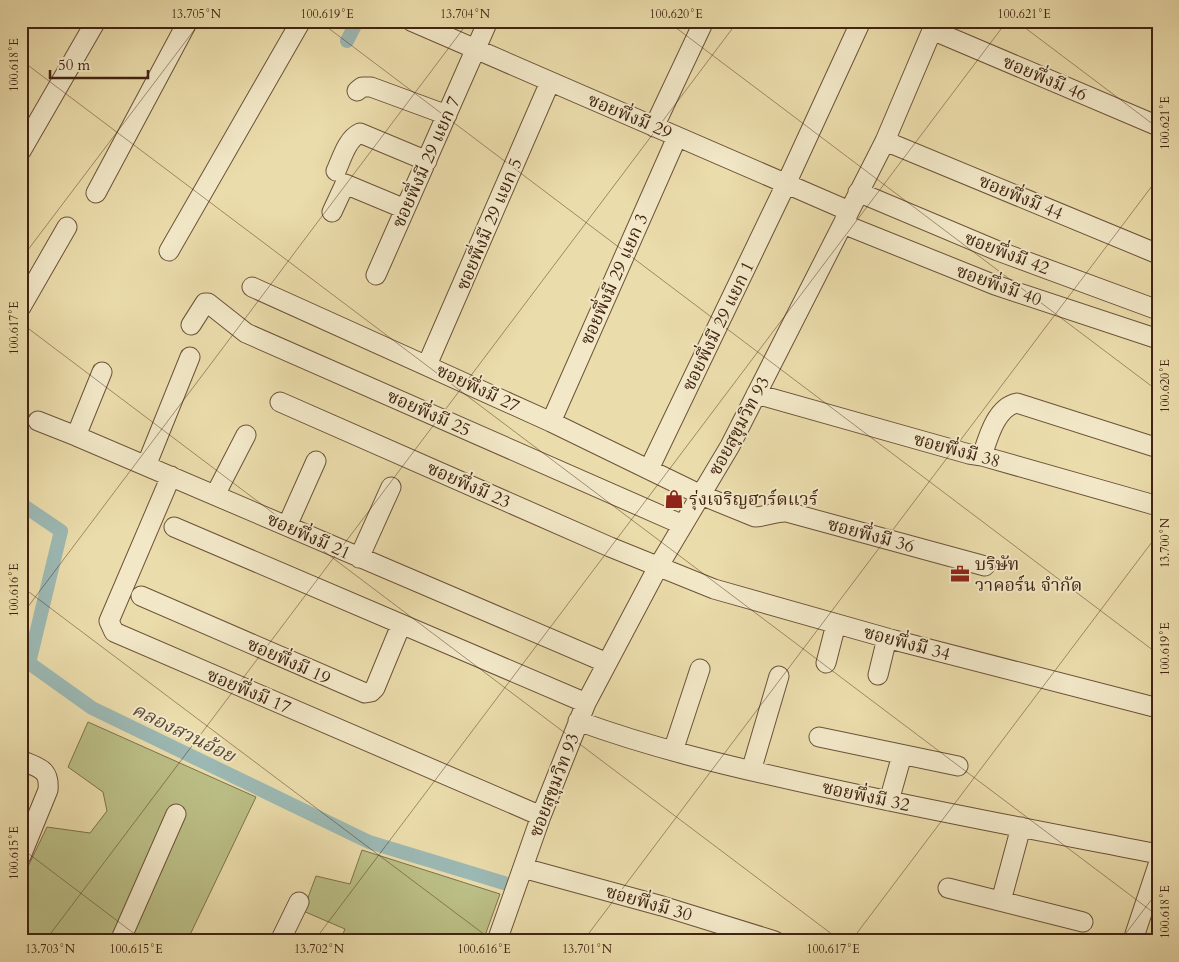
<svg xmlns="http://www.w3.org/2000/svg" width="1179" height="962" font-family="Cardo,'Noto Serif Thai',serif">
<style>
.green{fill:#bbbf86;stroke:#7e724c}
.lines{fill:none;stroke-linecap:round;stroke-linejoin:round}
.canal{stroke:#9cb9b4;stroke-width:14}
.minor-casing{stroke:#6c5238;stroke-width:21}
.minor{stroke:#f2e8c8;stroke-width:19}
.ticks{fill:none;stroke:#412412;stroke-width:1;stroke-opacity:0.45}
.labels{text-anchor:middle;stroke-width:4;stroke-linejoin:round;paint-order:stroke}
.street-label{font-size:18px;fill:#412412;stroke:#f2e8c8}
.poi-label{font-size:18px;fill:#412412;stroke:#f2e8c8;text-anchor:start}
.water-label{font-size:19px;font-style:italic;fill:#58493a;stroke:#f2e8c8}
.neatline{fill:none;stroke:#412412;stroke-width:2}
.ticks-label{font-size:12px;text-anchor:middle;fill:#412412}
</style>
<rect width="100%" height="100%" fill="#ebdcab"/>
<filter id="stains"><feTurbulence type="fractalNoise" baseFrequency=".004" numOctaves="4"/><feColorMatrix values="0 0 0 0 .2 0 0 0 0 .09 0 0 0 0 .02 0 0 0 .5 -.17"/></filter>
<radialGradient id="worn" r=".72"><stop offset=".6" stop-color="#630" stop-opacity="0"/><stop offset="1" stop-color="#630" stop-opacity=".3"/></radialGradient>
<path class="green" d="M 88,722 L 256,797 L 187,941 L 28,941 L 21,938 L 21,881 L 47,827 L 90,833 L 107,811 L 103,792 L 68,767 Z
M 362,850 L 500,894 L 483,941 L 340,941 L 345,929 L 303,911 L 316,876 L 350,884 Z"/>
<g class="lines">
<path class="canal" d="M 347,41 L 357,21
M 21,504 L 61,531 L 29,663 L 92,708 L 369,842 L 504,883"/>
<g class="minor-casing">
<path id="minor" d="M 411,21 L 849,211
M 932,30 L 1158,126
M 357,91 L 362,87 L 371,87 L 447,115
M 654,127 L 704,21
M 885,141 L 1158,254
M 21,151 L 96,21
M 336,171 C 342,158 347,139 360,133 L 427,161
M 858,192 L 998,251 L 1158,310
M 96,193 L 188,21
M 332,212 L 345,184 L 405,209
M 843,224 L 995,285 L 1158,339
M 169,251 L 301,21
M 376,275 L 488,21
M 252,287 L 551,422 L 701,495 L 755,517 C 766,517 776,511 787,512 L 985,566
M 21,307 L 67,227
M 191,325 L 205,303 L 208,303 L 246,333 L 683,525
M 427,365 L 550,82
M 102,372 L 76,436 L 607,663
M 756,394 L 969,454 L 982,456 L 1158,506
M 280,402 L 610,547 L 714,589 L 894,640 L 1158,708
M 38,421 L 76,436
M 551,422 L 677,137
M 982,456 C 988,438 996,407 1017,403 L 1158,448
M 146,466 L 190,357
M 649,469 L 786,184 L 861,21
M 171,476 L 109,621 L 114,632 L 541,816
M 215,495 L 246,435
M 287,526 L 316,461
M 174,527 L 586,703
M 359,558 L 391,487
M 141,596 L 365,693 L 371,692 L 375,688 L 401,625
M 826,663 L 836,624
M 878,675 L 887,638
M 578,721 C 652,748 728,766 805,783 C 922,809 1040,831 1158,854
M 819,737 L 958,766
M 673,751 L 700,669
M 21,760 C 38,768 50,768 48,790 L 21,856
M 751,771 L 779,676
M 889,801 L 902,755
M 523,868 L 662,906 L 775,941
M 948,888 L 1083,922
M 1001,901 L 1021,827
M 1133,940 L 1158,865
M 120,941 L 176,814
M 280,941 L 299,902
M 497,941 L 541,816 L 586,703 L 658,567 L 730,446 L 885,141 L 936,21"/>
</g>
<use href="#minor" class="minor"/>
</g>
<path class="ticks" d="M 319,21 L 1158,654M 667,21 L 1158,391M 1016,21 L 1158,128M 21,60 L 1158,916M 21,259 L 201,21M 21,323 L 841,941M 21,586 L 493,941M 21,616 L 469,21M 21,848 L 144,941M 45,941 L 738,21M 314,941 L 1007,21M 583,941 L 1158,178M 851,941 L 1158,534M 1120,941 L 1158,891"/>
<defs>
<g id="shop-bare" transform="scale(1.5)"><path d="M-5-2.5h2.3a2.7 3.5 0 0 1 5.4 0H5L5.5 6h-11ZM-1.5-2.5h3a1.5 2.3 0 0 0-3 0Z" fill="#8f2418" stroke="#f2e8c8" stroke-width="2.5" paint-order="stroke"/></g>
<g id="office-bare" transform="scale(1.5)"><path d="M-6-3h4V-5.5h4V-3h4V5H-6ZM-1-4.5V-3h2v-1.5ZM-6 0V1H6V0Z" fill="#8f2418" stroke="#f2e8c8" stroke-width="2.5" paint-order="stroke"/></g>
</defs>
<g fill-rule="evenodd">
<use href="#shop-bare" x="674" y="499"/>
<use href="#office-bare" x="960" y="574"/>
</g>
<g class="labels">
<g class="street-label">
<text transform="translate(1045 78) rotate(23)" y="6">ซอยพึ่งมี 46</text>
<text transform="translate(630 116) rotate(23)" y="6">ซอยพึ่งมี 29</text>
<text transform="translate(426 162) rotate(-66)" y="6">ซอยพึ่งมี 29 แยก 7</text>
<text transform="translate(1021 197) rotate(23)" y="6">ซอยพึ่งมี 44</text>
<text transform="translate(489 224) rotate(-67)" y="6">ซอยพึ่งมี 29 แยก 5</text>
<text transform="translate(1007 253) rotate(21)" y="6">ซอยพึ่งมี 42</text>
<text transform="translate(614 279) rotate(-66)" y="6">ซอยพึ่งมี 29 แยก 3</text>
<text transform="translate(999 285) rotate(20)" y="6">ซอยพึ่งมี 40</text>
<text transform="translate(718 326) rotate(-64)" y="6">ซอยพึ่งมี 29 แยก 1</text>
<text transform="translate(478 388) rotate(25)" y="6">ซอยพึ่งมี 27</text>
<text transform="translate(429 413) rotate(24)" y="6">ซอยพึ่งมี 25</text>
<text transform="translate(739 426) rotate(-62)" y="6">ซอยสุขุมวิท 93</text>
<text transform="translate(957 450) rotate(15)" y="6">ซอยพึ่งมี 38</text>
<text transform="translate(469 485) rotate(24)" y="6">ซอยพึ่งมี 23</text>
<text transform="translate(871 535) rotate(15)" y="6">ซอยพึ่งมี 36</text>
<text transform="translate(309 536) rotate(24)" y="6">ซอยพึ่งมี 21</text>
<text transform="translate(907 643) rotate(15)" y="6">ซอยพึ่งมี 34</text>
<text transform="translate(289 661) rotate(24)" y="6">ซอยพึ่งมี 19</text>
<text transform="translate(249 691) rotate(23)" y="6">ซอยพึ่งมี 17</text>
<text transform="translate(554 785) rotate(-69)" y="6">ซอยสุขุมวิท 93</text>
<text transform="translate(866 796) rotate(12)" y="6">ซอยพึ่งมี 32</text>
<text transform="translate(649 903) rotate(16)" y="6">ซอยพึ่งมี 30</text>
</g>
<g class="poi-label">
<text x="689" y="505">รุ่งเจริญฮาร์ดแวร์</text>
<text x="975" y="570">บริษัท<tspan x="975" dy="21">วาคอร์น จำกัด</tspan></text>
</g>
<g class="water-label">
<text transform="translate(184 732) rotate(26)" y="7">คลองสวนอ้อย</text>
</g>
</g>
<rect width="1179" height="962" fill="none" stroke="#ebdcab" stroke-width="55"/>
<path d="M50 70v8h98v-8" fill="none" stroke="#412412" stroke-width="2.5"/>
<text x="58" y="70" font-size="15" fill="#412412" stroke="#f2e8c8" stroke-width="4" paint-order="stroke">50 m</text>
<rect x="28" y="28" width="1124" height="906" class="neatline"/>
<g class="ticks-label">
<text x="196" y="18">13.705°N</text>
<text x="327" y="18">100.619°E</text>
<text x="465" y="18">13.704°N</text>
<text x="676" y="18">100.620°E</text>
<text x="1024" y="18">100.621°E</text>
<text transform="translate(14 65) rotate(-90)" y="4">100.618°E</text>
<text transform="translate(1165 123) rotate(-90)" y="4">100.621°E</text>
<text transform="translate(14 328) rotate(-90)" y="4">100.617°E</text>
<text transform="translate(1165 386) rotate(-90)" y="4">100.620°E</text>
<text transform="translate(1165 543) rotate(-90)" y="4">13.700°N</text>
<text transform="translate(14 590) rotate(-90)" y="4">100.616°E</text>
<text transform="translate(1165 649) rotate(-90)" y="4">100.619°E</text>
<text transform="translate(14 853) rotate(-90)" y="4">100.615°E</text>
<text transform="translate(1165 912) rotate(-90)" y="4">100.618°E</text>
<text x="50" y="953">13.703°N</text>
<text x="136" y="953">100.615°E</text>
<text x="319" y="953">13.702°N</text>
<text x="484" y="953">100.616°E</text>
<text x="587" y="953">13.701°N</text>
<text x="833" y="953">100.617°E</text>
</g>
<rect width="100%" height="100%" filter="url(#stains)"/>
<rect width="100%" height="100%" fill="url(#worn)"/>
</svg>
